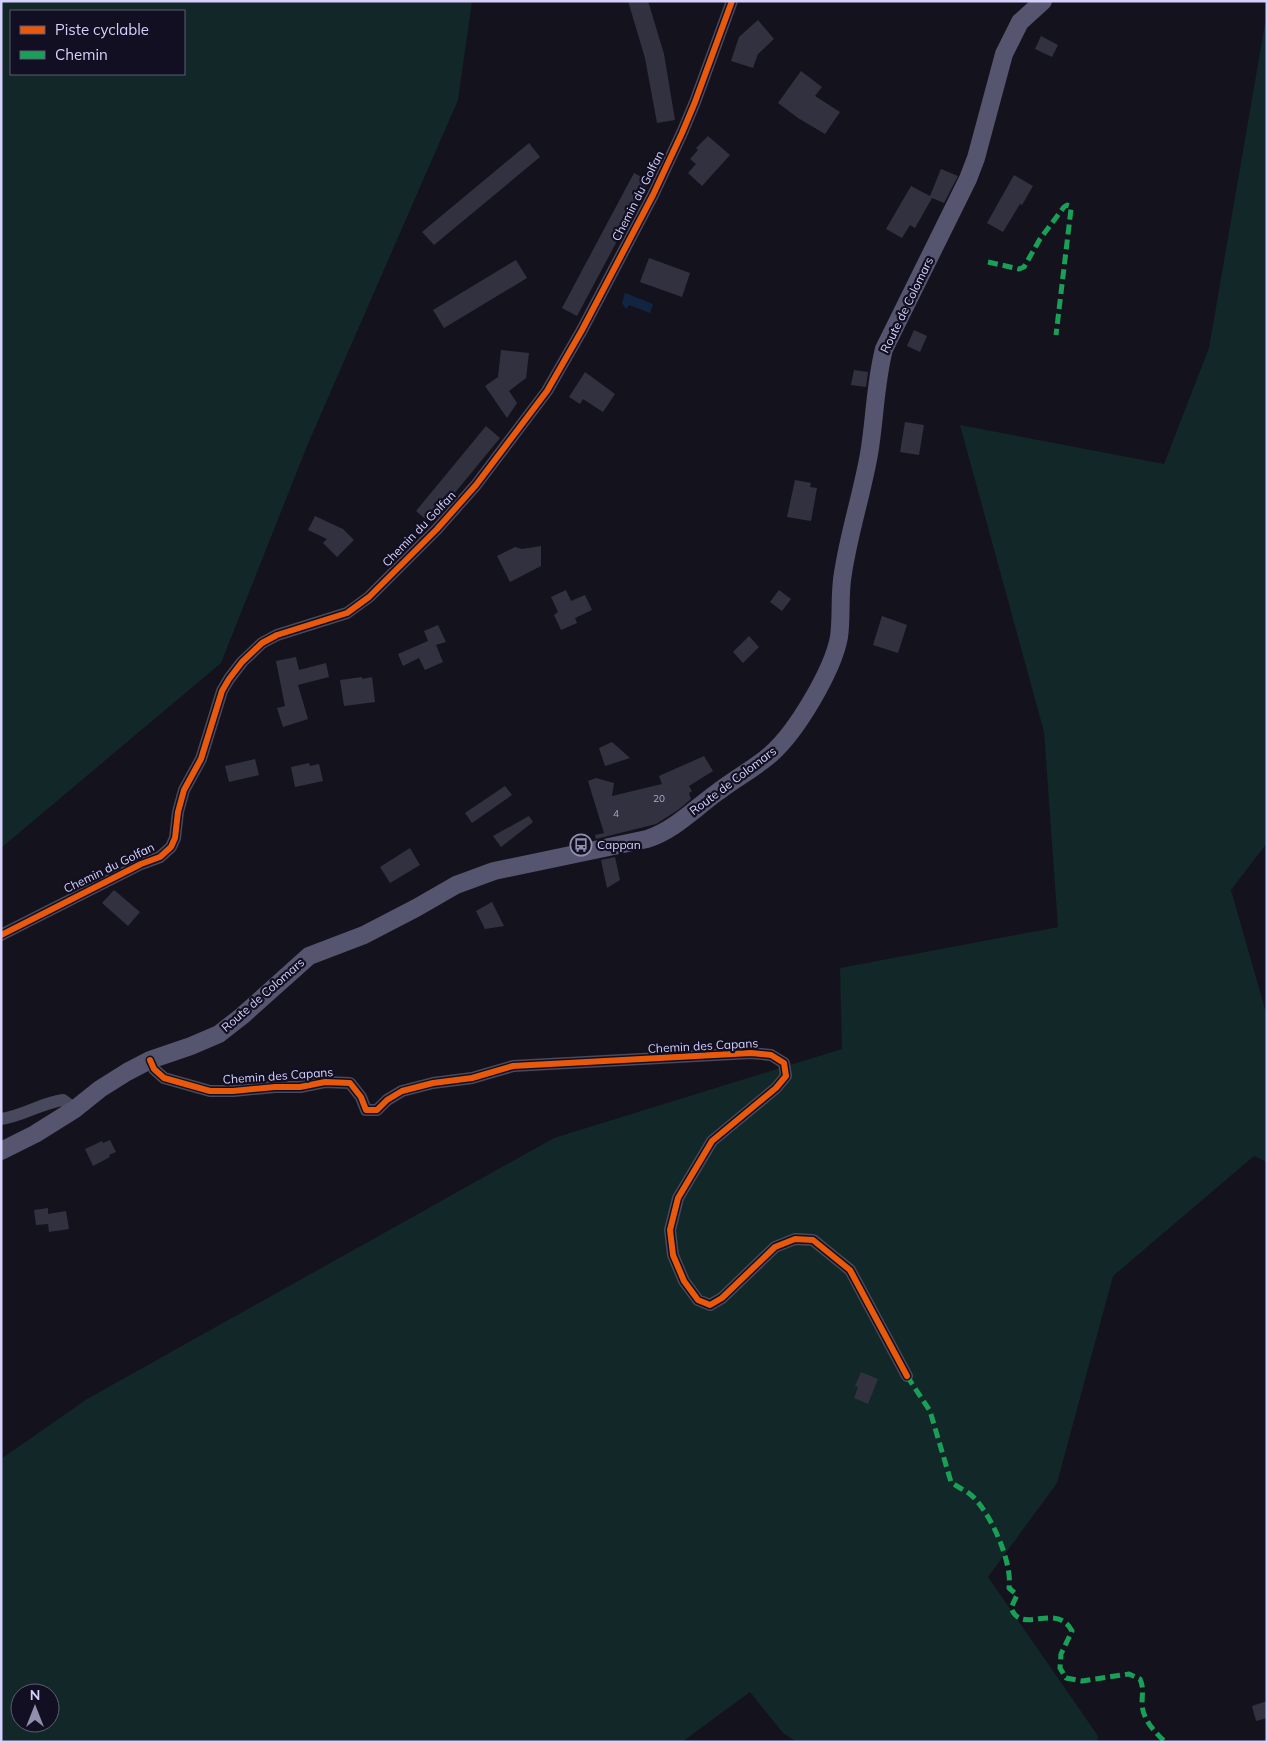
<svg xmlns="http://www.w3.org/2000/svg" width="1268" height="1743" font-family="Mulish,sans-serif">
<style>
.green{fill:#122727;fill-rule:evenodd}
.water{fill:#112543}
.building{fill:#32313f}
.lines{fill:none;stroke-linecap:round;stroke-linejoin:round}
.street{stroke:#49495d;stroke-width:12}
.secondary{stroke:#55556f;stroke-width:18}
.quiet{stroke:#1a9f57;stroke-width:5;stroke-dasharray:10 5;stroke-linecap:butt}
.cycleway-casing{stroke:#110f21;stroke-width:9}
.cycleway{stroke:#e8590c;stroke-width:6}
.labels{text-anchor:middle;stroke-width:4.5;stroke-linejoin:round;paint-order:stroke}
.number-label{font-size:10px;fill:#aca9cd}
.street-label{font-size:12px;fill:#d5d1fc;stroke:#110f21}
.poi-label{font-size:12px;fill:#d5d1fc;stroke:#110f21;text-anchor:start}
</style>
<rect width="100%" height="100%" fill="#14131d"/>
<path class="green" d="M 1,1 L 472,1 L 458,100 L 307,446 L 221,663 L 1,848 ZM 11,11 L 184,11 L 184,74 L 11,74 Z
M 1267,12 L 1267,843 L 1231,890 L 1267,1016 L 1267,1162 L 1254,1156 L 1113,1276 L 1057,1483 L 988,1577 L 1098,1736 L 1097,1742 L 797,1742 L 783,1733 L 750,1692 L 682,1742 L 1,1742 L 1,1459 L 87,1399 L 554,1138 L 842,1049 L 840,968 L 1058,927 L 1044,732 L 960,425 L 1164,464 L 1209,348 ZM 20,1693 L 50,1693 L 50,1723 L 20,1723 Z"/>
<path class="water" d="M 625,293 L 653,304 L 650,313 L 629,305 L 626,309 L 622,303 Z"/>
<path class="building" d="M 628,1 L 648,1 L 664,54 L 675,120 L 657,123 L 645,58 Z
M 758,20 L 774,39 L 758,54 L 753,68 L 731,61 L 739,37 Z
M 1041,36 L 1058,45 L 1052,57 L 1035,49 Z
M 801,71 L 822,87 L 815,96 L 840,112 L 825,134 L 798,118 L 778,103 Z
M 708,136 L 730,155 L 702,186 L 688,173 L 696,164 L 690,159 L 698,150 L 696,148 Z
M 529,143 L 540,157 L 434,245 L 422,232 Z
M 941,169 L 958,176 L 944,203 L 932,198 L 915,228 L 910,225 L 902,238 L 886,229 L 911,186 L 930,196 Z
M 634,173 L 649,181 L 577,316 L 562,308 Z
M 1014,175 L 1033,186 L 1022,205 L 1020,204 L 1003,232 L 987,223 Z
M 649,258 L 690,273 L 682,297 L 640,282 Z
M 516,260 L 527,278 L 444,328 L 433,310 Z
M 914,330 L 927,336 L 920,352 L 907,346 Z
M 501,350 L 529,353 L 526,378 L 509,391 L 517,403 L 507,418 L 485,386 L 498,377 Z
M 854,370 L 868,372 L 866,387 L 851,385 Z
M 585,372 L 615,394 L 603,412 L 583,399 L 580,404 L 569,397 Z
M 905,422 L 924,425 L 919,455 L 900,452 Z
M 486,426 L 500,438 L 430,523 L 416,511 Z
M 795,480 L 811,483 L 810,487 L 817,488 L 811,521 L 787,517 Z
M 315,516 L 343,529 L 354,540 L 337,557 L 323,543 L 327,539 L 308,530 Z
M 541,546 L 541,566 L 510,582 L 497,556 L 515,547 L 522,549 Z
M 566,590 L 571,601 L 585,595 L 592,610 L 575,618 L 577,623 L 561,630 L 554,615 L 558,612 L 551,597 Z
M 779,590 L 791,599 L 782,611 L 770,602 Z
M 882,616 L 907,625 L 898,653 L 873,645 Z
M 438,625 L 446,642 L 436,645 L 443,662 L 425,670 L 419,658 L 403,666 L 398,654 L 428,641 L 424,631 Z
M 749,636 L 759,647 L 743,663 L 733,652 Z
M 296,657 L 299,670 L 326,663 L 329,677 L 298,685 L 308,719 L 283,727 L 277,708 L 285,706 L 276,661 Z
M 362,677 L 362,679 L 372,677 L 375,702 L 344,706 L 340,680 Z
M 612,742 L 630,758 L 605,766 L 599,748 Z
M 704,756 L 713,771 L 689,786 L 692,791 L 689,793 L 691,799 L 678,810 L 656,824 L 596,839 L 595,835 L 604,833 L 588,781 L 596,778 L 614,783 L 612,796 L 662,784 L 659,776 Z
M 255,759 L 259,775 L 229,782 L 225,766 Z
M 309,763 L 310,766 L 319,764 L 323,781 L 295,787 L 291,767 Z
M 505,786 L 512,795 L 472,823 L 465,813 Z
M 529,816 L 533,822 L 501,847 L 493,836 Z
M 410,848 L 420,865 L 390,883 L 380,867 Z
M 615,857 L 620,880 L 607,888 L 601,860 Z
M 114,890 L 140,912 L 128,926 L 102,903 Z
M 492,902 L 504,926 L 485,929 L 476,911 Z
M 110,1140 L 116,1152 L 109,1155 L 110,1157 L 93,1166 L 85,1149 L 102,1141 L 103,1143 Z
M 48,1208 L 48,1214 L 66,1211 L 69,1229 L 49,1232 L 48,1224 L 36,1225 L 34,1210 Z
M 861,1372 L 878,1379 L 868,1404 L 854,1398 L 858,1387 L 855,1386 Z
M 1267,1701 L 1267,1718 L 1256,1721 L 1252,1706 Z"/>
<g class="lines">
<path class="street" d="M 1,935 L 141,864 L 160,857 L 171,847 L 175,838 L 178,812 L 184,790 L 201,759 L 222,691 L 229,679 L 242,662 L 262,643 L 277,635 L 347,613 L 369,597 L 437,529 L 476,485 L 547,391 L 582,330 L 653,195 L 682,133 L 695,102 L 732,1
M 150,1060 L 154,1069 L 164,1078 L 210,1091 L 233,1091 L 275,1087 L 300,1087 L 325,1082 L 350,1083 L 361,1097 L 366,1110 L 377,1110 L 387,1100 L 402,1091 L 433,1083 L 472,1078 L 513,1066 L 751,1053 L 771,1055 L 784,1063 L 786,1076 L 776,1088 L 712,1141 L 678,1198 L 670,1230 L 673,1255 L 684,1281 L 698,1300 L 710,1305 L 722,1298 L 775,1247 L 795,1239 L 813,1240 L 850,1270 L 907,1376
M 1,1119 C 23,1116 41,1103 63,1100 L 75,1109"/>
<path class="secondary" d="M 1,1151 L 35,1134 L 75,1109 L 100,1089 L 127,1072 L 150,1060 L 191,1046 L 219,1034 L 242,1016 L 309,956 L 364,935 L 416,908 L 456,885 L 494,871 L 647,839 C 675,830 695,808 719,791 C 736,778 755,768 771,754 C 797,731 833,670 839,637 C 842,616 839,594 843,573 C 849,533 862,494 869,454 C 875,419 875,384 884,349 L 968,179 L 976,158 L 1004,54 L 1020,22 L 1043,1"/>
<path class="quiet" d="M 988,262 L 1019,269 L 1024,267 L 1040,239 L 1064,207 L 1067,205 L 1070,206 L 1071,209 L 1056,335
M 907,1376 L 930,1411 L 951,1482 C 957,1487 965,1490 971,1495 C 990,1511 1013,1563 1009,1588 L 1017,1595 L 1011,1608 C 1022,1636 1056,1601 1072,1631 L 1061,1654 L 1060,1668 L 1066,1678 L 1082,1681 L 1129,1674 L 1140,1679 C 1144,1688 1142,1694 1142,1704 C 1143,1720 1154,1731 1165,1742"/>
<g class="cycleway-casing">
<path id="cycleway" d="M 1,935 L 141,864 L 160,857 L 171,847 L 175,838 L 178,812 L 184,790 L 201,759 L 222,691 L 229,679 L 242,662 L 262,643 L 277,635 L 347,613 L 369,597 L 437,529 L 476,485 L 547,391 L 582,330 L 653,195 L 682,133 L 695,102 L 732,1
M 150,1060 L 154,1069 L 164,1078 L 210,1091 L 233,1091 L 275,1087 L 300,1087 L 325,1082 L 350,1083 L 361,1097 L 366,1110 L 377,1110 L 387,1100 L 402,1091 L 433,1083 L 472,1078 L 513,1066 L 751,1053 L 771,1055 L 784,1063 L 786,1076 L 776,1088 L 712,1141 L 678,1198 L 670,1230 L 673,1255 L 684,1281 L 698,1300 L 710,1305 L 722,1298 L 775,1247 L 795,1239 L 813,1240 L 850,1270 L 907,1376"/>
</g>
<use href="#cycleway" class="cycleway"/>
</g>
<defs>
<g id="bus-ring" transform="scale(1.125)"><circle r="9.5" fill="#110f21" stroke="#918eae" stroke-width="1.5"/><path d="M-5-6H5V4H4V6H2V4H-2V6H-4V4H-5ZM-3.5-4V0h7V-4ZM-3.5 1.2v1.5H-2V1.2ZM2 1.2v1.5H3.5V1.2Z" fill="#918eae"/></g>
</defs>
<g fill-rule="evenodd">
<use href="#bus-ring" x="581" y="845"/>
</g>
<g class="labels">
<g class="number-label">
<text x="659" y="802">20</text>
<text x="616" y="817">4</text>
</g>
<g class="street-label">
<text transform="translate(638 196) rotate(-63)" y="4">Chemin du Golfan</text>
<text transform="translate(907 305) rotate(-64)" y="4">Route de Colomars</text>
<text transform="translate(419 529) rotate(-46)" y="4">Chemin du Golfan</text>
<text transform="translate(733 781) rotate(-37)" y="4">Route de Colomars</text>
<text transform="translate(109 868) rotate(-26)" y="4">Chemin du Golfan</text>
<text transform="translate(263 995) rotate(-41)" y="4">Route de Colomars</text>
<text transform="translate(703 1046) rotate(-3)" y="4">Chemin des Capans</text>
<text transform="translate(278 1076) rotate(-4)" y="4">Chemin des Capans</text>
</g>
<g class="poi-label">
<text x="597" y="849">Cappan</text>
</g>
</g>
<rect width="1268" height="1743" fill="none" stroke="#d5d1fc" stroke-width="5"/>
<rect x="10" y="10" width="175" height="65" fill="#110f21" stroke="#5f5d79"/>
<rect x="20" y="26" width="25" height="8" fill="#e8590c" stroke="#5f5d79"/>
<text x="55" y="35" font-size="15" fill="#d5d1fc">Piste cyclable</text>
<rect x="20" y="51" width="25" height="8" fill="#1a9f57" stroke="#5f5d79"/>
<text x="55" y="60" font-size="15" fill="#d5d1fc">Chemin</text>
<g transform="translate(35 1708)"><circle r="24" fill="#110f21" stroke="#5f5d79"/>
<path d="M0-4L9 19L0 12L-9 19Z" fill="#918eae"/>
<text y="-8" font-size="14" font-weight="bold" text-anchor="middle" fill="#d5d1fc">N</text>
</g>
</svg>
